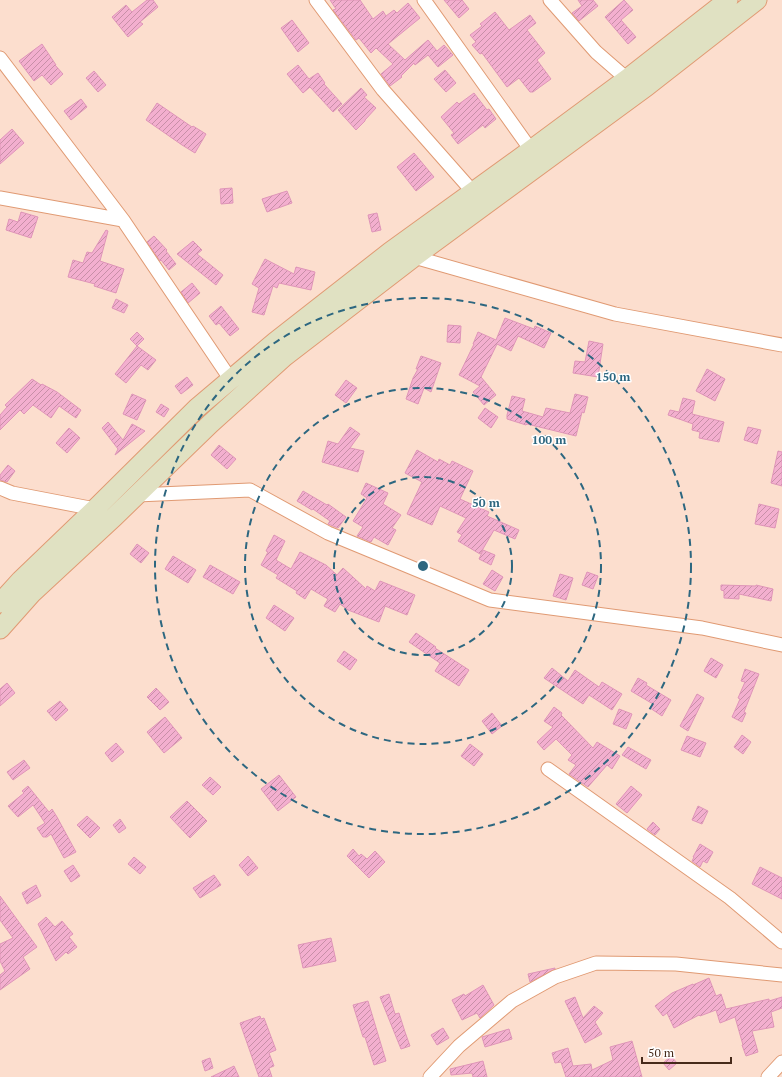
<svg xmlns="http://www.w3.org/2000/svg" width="782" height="1077" font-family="'PT Serif',serif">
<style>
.building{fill:url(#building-hatch);stroke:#df95b8}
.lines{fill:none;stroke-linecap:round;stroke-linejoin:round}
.street-casing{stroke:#e09a73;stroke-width:15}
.secondary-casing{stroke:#e09a73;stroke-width:21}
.street{stroke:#fff;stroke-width:13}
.secondary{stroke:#e0e1c2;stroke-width:19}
.ring{fill:none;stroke:#2d6780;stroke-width:2;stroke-dasharray:7 5}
.centre{fill:#2d6780;stroke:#fff;stroke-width:2}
.ring-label{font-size:12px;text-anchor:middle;font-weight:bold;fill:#2d6780;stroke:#fff;stroke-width:3;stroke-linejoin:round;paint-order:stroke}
</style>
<defs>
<pattern id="building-hatch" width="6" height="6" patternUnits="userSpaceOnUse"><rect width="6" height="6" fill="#f3afcf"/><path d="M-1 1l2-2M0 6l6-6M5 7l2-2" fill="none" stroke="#c78fa7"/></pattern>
</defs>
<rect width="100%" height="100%" fill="#fcdece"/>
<path class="building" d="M 147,0 L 153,0 L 158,7 L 140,22 L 143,24 L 128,37 L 112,17 L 126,5 L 132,12 Z
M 330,0 L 360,0 L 373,19 L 383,11 L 386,16 L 394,10 L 397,13 L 408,3 L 420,18 L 388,44 L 405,60 L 428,40 L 437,51 L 444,45 L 453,55 L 438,67 L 428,55 L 415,65 L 414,63 L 401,76 L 402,77 L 390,86 L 381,74 L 393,64 L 376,48 L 371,53 L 359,38 L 356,40 L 333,10 L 336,9 Z
M 444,0 L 462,0 L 469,9 L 459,18 Z
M 578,0 L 593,0 L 598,6 L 579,21 L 572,13 L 582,6 Z
M 624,0 L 633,10 L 621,20 L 636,37 L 628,44 L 605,17 Z
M 495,12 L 509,30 L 530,15 L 536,23 L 527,30 L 545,53 L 537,60 L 551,79 L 533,92 L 530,92 L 519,78 L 507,87 L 482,53 L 480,54 L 472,45 L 476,42 L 470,35 L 482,26 L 480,24 Z
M 292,20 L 309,43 L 298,52 L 281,28 Z
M 42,44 L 56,65 L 55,65 L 63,74 L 51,85 L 42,75 L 34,81 L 19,61 Z
M 298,65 L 309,79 L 318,73 L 325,83 L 324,84 L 342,104 L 333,112 L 310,87 L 303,93 L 287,74 Z
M 445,70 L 456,83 L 446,92 L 434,79 Z
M 94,71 L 106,85 L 98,92 L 86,78 Z
M 361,88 L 367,95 L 364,97 L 376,108 L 365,120 L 365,121 L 356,130 L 338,110 Z
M 474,93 L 487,110 L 489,109 L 496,119 L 485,128 L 483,125 L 458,144 L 451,135 L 454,133 L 441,117 L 457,102 L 459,104 Z
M 81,99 L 87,107 L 71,120 L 64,111 Z
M 157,103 L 192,127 L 193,126 L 206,134 L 195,153 L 182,145 L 146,120 Z
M 12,129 L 24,143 L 0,164 L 0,140 Z
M 414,153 L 434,177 L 416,191 L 397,167 Z
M 232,188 L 233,203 L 221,204 L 220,189 Z
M 287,191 L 292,203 L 267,212 L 262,199 Z
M 21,212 L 38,217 L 31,238 L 6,230 L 9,219 L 18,222 Z
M 377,213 L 381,230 L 372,232 L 368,215 Z
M 106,230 L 108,231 L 100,261 L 124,269 L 116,293 L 94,286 L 95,284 L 68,277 L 73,260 L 83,263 L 87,252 L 92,253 Z
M 154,236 L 167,250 L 166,251 L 176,264 L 169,270 L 161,260 L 160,261 L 147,242 Z
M 193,241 L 202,250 L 197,254 L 223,275 L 216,285 L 177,254 Z
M 265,259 L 294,274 L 296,267 L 315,272 L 311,290 L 279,283 L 277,288 L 273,286 L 264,315 L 252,312 L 259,288 L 252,284 Z
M 192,283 L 200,293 L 188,303 L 181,292 Z
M 116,299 L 128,305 L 124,313 L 112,308 Z
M 221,306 L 239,329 L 230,336 L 219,323 L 216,325 L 209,316 Z
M 505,318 L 534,329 L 535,326 L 551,333 L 544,348 L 518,336 L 511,351 L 497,344 L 481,377 L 496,395 L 484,405 L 473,392 L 480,386 L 459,375 L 474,344 L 473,344 L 478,332 L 496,340 Z
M 448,325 L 461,326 L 460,343 L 447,342 Z
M 137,332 L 144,339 L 137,346 L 130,339 Z
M 589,341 L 603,344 L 598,377 L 573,373 L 575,361 L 585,362 Z
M 137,346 L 156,360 L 148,370 L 141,365 L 126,383 L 115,374 Z
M 421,356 L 441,363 L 431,392 L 424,388 L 418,404 L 406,399 L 413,378 L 418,369 L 416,369 Z
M 707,369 L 725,379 L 715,401 L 696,391 Z
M 187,377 L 193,385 L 181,394 L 175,386 Z
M 32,379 L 41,385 L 42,384 L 57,392 L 81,410 L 76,418 L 59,406 L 51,418 L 33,405 L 24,414 L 20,410 L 0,430 L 0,415 L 7,407 L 5,405 Z
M 346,380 L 357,388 L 346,403 L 335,395 Z
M 132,394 L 146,400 L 137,420 L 123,414 Z
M 575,394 L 588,397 L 584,413 L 582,412 L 576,436 L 527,424 L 526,425 L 507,419 L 507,415 L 512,396 L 525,399 L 522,411 L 543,417 L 546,408 L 570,413 Z
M 683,398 L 695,401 L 692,414 L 724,422 L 719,442 L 699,438 L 700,432 L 692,430 L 693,424 L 668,415 L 670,410 L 679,412 Z
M 161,404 L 169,409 L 164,417 L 156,412 Z
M 485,408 L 498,417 L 491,428 L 478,418 Z
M 108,422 L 123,440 L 132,424 L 145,431 L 115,455 L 118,449 L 102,428 Z
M 350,427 L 360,434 L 350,448 L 364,451 L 358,472 L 322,462 L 328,441 L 338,444 Z
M 748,427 L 761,430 L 757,444 L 744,440 Z
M 69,428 L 80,438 L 67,453 L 56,443 Z
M 219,445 L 236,459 L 227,469 L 211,455 Z
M 417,450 L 438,462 L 439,459 L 450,465 L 452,461 L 473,471 L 460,499 L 489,512 L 487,516 L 519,530 L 515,539 L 494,530 L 480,554 L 458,541 L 462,535 L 457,532 L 466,518 L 440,506 L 432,525 L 407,514 L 422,482 L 405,473 Z
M 778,451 L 782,452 L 782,486 L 771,483 Z
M 8,465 L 15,471 L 7,482 L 0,480 L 0,475 Z
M 366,483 L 388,493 L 383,504 L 401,515 L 392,528 L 396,530 L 388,545 L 374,537 L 371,542 L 357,536 L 363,527 L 353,521 L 367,498 L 361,494 Z
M 303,491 L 327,505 L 328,504 L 346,517 L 338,528 L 328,524 L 330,521 L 313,509 L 312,510 L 297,501 Z
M 759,504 L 779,509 L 775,528 L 755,524 Z
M 274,535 L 285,541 L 276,560 L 291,569 L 300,552 L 326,565 L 337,575 L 343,568 L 366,589 L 367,586 L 375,591 L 380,581 L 415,595 L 407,615 L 385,606 L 379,622 L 348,610 L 340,604 L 335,612 L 324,606 L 328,599 L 311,589 L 305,599 L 296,593 L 297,591 L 276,578 L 278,575 L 261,565 L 268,552 L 266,551 Z
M 137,544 L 149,553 L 141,563 L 130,554 Z
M 483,550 L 495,555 L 491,565 L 479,559 Z
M 173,556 L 196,570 L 188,583 L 165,569 Z
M 210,565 L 240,582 L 233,594 L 203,577 Z
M 492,570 L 503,577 L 495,591 L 483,584 Z
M 587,572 L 598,576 L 593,589 L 582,585 Z
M 560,574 L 573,578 L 566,600 L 553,596 Z
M 721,585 L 756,586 L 756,585 L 773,589 L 771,601 L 739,594 L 739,599 L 724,598 L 724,591 L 721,590 Z
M 274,605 L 294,618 L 285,631 L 266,618 Z
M 416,633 L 436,647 L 435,648 L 469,670 L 459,686 L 435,671 L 440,663 L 409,642 Z
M 344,651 L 357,660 L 350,670 L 337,661 Z
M 711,658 L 723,665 L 716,678 L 704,671 Z
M 552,668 L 568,681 L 575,670 L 599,687 L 602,682 L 622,694 L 612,710 L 589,695 L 583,704 L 544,678 Z
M 745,669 L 759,674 L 744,712 L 746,713 L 742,722 L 732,717 L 740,699 L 738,698 L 745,682 L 741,681 Z
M 638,678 L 647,683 L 646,685 L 671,700 L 662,716 L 650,708 L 653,704 L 631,691 Z
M 7,683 L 15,693 L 0,706 L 0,689 Z
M 156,688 L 169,702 L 160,710 L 147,697 Z
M 697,694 L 704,698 L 688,731 L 680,726 Z
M 60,701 L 68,710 L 56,721 L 47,711 Z
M 554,707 L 562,713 L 561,715 L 593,748 L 597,742 L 620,756 L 612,769 L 607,765 L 588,787 L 569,774 L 576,765 L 568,760 L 572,755 L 556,739 L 544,750 L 537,742 L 553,727 L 544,721 Z
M 619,709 L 632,714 L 626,729 L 613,724 Z
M 492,713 L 502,726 L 492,734 L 482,721 Z
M 165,717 L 182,738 L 164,753 L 147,732 Z
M 742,735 L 751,742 L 743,754 L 734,747 Z
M 687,736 L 706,743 L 700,757 L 681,750 Z
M 116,743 L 124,752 L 112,762 L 105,753 Z
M 470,744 L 483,754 L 474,766 L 461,756 Z
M 628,747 L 651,760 L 646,769 L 622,755 Z
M 24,760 L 30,768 L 13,780 L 7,772 Z
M 279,775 L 296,797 L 278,811 L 261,789 Z
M 210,777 L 221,787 L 213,795 L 202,785 Z
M 28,786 L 49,812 L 52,809 L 57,817 L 76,852 L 64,858 L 51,834 L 47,837 L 43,837 L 37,828 L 45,823 L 33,805 L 18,817 L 8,806 L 24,793 L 22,791 Z
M 631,786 L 642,795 L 627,813 L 616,804 Z
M 187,801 L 207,821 L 190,838 L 170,817 Z
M 698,806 L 708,811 L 702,824 L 692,820 Z
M 87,816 L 100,828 L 90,838 L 77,825 Z
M 120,819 L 126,828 L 119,833 L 113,825 Z
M 653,822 L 660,829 L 655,835 L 647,829 Z
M 700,844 L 713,852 L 707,863 L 703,861 L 700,867 L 692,861 L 694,857 L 693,857 Z
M 353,849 L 359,856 L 361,854 L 367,859 L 375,851 L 385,862 L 369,878 L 347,856 Z
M 248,856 L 258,868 L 248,876 L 239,865 Z
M 134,857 L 146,867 L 140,874 L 128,864 Z
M 73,865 L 80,876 L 71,882 L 64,871 Z
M 760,867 L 782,878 L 782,899 L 752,884 Z
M 214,875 L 221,885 L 200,898 L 193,888 Z
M 36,885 L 41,896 L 27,904 L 22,893 Z
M 0,896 L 37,947 L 23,957 L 30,969 L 0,990 L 0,975 L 5,971 L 0,961 L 0,944 L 13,938 L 0,920 Z
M 46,917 L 55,927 L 62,921 L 73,934 L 69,937 L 77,947 L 68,954 L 66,952 L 56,961 L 38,924 Z
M 331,938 L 336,961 L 303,968 L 298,945 Z
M 555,968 L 555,969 L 530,982 L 528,974 Z
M 709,978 L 716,996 L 721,994 L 726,1009 L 769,999 L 769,1001 L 782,997 L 782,1008 L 771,1012 L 774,1027 L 752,1031 L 758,1052 L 746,1056 L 742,1045 L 743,1045 L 735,1017 L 720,1023 L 716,1010 L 700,1016 L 699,1015 L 674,1028 L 667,1013 L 663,1016 L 655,1006 L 672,993 L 693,984 L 693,985 Z
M 483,985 L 494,1005 L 480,1018 L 477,1013 L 462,1020 L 452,1000 L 464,994 L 465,996 Z
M 389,994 L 395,1014 L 399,1013 L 405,1032 L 410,1046 L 401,1049 L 380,997 Z
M 575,997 L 583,1018 L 594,1006 L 603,1013 L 595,1022 L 602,1034 L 585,1043 L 565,1001 Z
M 368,1001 L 386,1061 L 374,1065 L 365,1037 L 363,1037 L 353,1005 Z
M 260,1016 L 261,1019 L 264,1018 L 276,1050 L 269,1053 L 274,1066 L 269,1068 L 272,1077 L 259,1077 L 240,1023 Z
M 443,1028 L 449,1038 L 437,1045 L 431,1035 Z
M 509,1029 L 512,1039 L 485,1047 L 482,1037 Z
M 632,1041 L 642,1077 L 566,1077 L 561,1062 L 555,1063 L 552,1053 L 568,1048 L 573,1066 L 591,1064 L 592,1070 L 613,1060 L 610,1047 Z
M 671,1056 L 677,1063 L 669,1070 L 663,1063 Z
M 210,1058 L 213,1068 L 205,1071 L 202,1061 Z
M 483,1061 L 487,1077 L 473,1077 L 472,1073 L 451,1075 L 450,1069 Z
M 234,1066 L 239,1077 L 211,1077 Z"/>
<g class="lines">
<g class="street-casing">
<path id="street" d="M 316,0 L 383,90 L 473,192
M 424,0 L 531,150
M 550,0 L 596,52 L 627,79 L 635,82
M 0,58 L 123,220 L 231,380
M 0,198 L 123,220
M 414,257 L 615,314 L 782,345
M 0,488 L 12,493 L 95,509
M 137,495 L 250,490 L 328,533 L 490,600 L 702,628 L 782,645
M 548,769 L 730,898 L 782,942
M 430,1077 L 459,1046 L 512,1001 L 555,977 L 596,963 L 676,964 L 782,975
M 768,1077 L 782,1062"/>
</g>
<g class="secondary-casing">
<path id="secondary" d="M 0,603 L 21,580 L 95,509 L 197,408 L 275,342 L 390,252 L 531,150 L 627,79 L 728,0
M 0,629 L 32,593 L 114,517 L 210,424 L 284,357 L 414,257 L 647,86 L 757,0"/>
</g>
<use href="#street" class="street"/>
<use href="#secondary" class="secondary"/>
</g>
<g class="ring">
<circle cx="423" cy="566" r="89"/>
<circle cx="423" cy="566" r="178"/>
<circle cx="423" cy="566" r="268"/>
</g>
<circle cx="423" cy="566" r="6" class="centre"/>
<g class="ring-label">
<text x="613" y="381">150 m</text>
<text x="549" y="444">100 m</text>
<text x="486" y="507">50 m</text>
</g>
<path d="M642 1057v6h89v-6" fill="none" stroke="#462a1a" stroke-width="2"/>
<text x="648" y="1057" font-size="12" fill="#462a1a" stroke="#ffffff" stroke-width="3" paint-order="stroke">50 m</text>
</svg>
